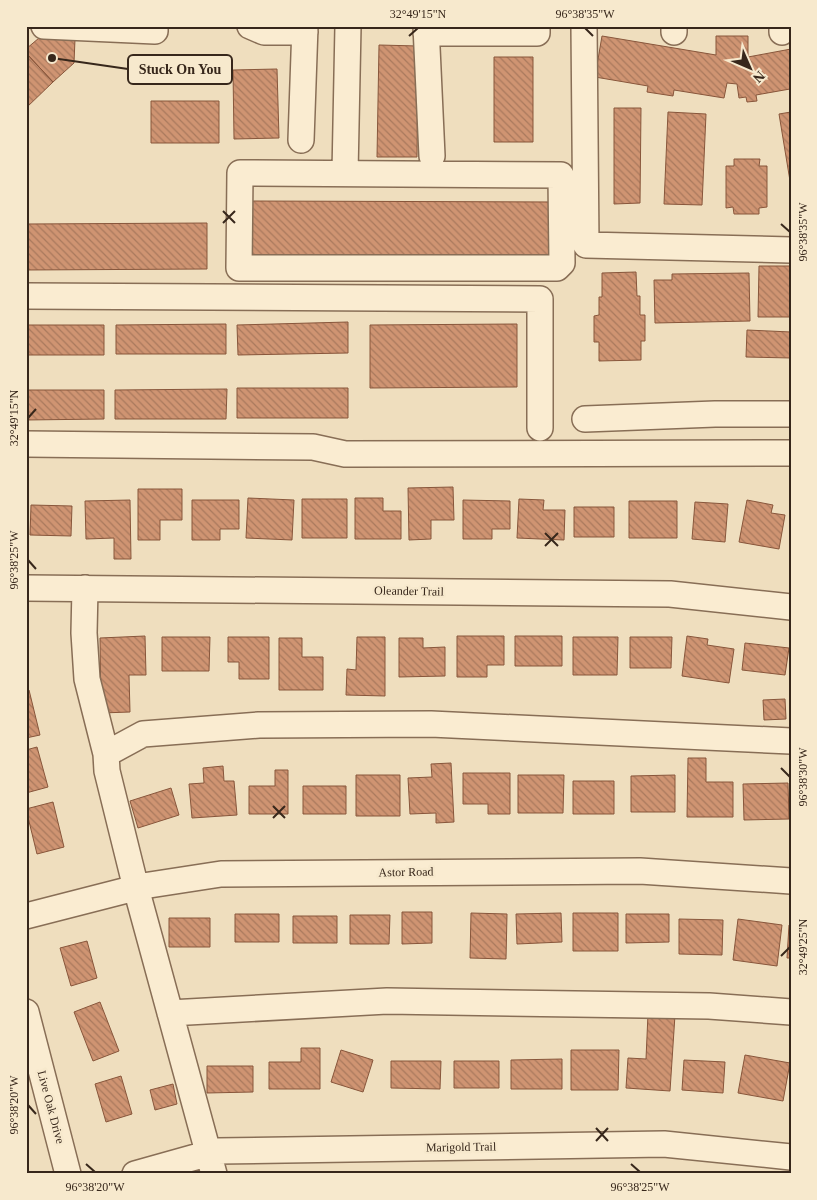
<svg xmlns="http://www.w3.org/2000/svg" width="817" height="1200" font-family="Georgia,serif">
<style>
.building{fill:url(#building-back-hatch);stroke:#88563b}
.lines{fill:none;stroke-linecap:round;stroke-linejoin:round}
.minor-casing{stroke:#886e56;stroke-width:28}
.minor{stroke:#faecd1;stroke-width:25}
.ticks{fill:none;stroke:#37271b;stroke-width:2}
.labels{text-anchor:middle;stroke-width:5;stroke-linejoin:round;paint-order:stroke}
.street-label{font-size:12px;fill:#37271b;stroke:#f7e9cd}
.leader{fill:none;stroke:#37271b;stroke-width:2}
.callout-dot{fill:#37271b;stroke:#f7e9cd;stroke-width:2}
.callout{fill:#f7e9cd;stroke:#37271b;stroke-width:2}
.callout-label{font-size:14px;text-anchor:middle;font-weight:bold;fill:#37271b}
.neatline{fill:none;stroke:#37271b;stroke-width:2}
.ticks-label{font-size:12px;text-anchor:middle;fill:#37271b}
</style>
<defs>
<pattern id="building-back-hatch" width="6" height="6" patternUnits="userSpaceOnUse" patternTransform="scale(1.25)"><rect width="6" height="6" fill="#cf9472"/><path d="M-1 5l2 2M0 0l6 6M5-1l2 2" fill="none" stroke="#a9795d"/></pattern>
</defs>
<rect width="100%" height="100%" fill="#efdebe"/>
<path class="building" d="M 602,36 L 716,55 L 716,36 L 748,36 L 748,57 L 791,49 L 791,93 L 790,89 L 756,95 L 757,101 L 747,102 L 746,97 L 739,98 L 737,84 L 727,83 L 724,98 L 674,90 L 673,96 L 647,92 L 648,86 L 595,77 Z
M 39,38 L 75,39 L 74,63 L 53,82 L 26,53 L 26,49 Z
M 379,45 L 418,46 L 417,157 L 377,157 Z
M 26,53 L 53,82 L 26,108 Z
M 494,57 L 533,57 L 533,142 L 494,142 Z
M 277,69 L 279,138 L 234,139 L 233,70 Z
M 151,101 L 219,101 L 219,143 L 151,143 Z
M 614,108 L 641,108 L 640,203 L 614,204 Z
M 668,112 L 706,114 L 702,205 L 664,204 Z
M 791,112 L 791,187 L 779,114 Z
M 734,159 L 760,159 L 759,166 L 767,166 L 767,207 L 759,208 L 759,214 L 734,214 L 733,207 L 726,208 L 726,166 L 734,166 Z
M 250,201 L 558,202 L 557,261 L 250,261 Z
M 207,223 L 207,269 L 26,270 L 26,224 Z
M 759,266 L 791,266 L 791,317 L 758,317 Z
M 636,272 L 637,296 L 640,296 L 640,315 L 645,315 L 645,341 L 641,341 L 641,360 L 599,361 L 599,342 L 594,342 L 594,316 L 599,315 L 599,297 L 602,297 L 602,273 Z
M 749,273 L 750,321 L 655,323 L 654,280 L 672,280 L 672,274 Z
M 348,322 L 348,353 L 238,355 L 237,325 Z
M 226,324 L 226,354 L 116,354 L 116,325 Z
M 517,324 L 517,387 L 370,388 L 370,325 Z
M 26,325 L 104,325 L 104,355 L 26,355 Z
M 747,330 L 791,332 L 791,358 L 746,357 Z
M 237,388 L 348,388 L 348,418 L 237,418 Z
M 227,389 L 226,419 L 115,419 L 115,390 Z
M 26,390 L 104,390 L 104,419 L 26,420 Z
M 453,487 L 454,520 L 431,520 L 431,539 L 409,540 L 408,488 Z
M 138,489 L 182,489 L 182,520 L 160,520 L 160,540 L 138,540 Z
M 248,498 L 294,500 L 292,540 L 246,538 Z
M 355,498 L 383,498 L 383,511 L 401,511 L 401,539 L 355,539 Z
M 302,499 L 347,499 L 347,538 L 302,538 Z
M 519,499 L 544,500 L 543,510 L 565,510 L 564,540 L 517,538 Z
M 130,500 L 131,559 L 114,559 L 114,538 L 86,539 L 85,501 Z
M 192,500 L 239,500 L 239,529 L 220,529 L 220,540 L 192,540 Z
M 463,500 L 510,501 L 510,529 L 492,529 L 492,539 L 463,539 Z
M 747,500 L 773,505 L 771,513 L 785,515 L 779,549 L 739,542 Z
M 629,501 L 677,501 L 677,538 L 629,538 Z
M 695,502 L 728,504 L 725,542 L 692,539 Z
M 31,505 L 72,506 L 71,536 L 30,535 Z
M 574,507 L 614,507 L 614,537 L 574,537 Z
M 145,636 L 146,675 L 129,675 L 130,712 L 101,713 L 100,638 Z
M 457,636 L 504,636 L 504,665 L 487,665 L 487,677 L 457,677 Z
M 515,636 L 562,636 L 562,666 L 515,666 Z
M 687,636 L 708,639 L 707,645 L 734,649 L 729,683 L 682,676 Z
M 162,637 L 210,637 L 209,671 L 162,671 Z
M 228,637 L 269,637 L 269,679 L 239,679 L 239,662 L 228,662 Z
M 357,637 L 385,637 L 385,696 L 346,695 L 347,669 L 356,670 Z
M 573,637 L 618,637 L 617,675 L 573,675 Z
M 630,637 L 672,637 L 671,668 L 630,668 Z
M 279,638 L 302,638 L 302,657 L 323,657 L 323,690 L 279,690 Z
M 399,638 L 423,638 L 423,648 L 445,647 L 445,676 L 399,677 Z
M 745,643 L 789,648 L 785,675 L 742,670 Z
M 29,690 L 40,735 L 26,738 L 26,691 Z
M 785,699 L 786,719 L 764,720 L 763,700 Z
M 37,747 L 48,787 L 26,793 L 26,750 Z
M 688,758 L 706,758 L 706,782 L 733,782 L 733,817 L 687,817 Z
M 451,763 L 454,822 L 436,823 L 436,813 L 410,814 L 408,778 L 432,777 L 431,764 Z
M 223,766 L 224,781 L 234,781 L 237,815 L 192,818 L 189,784 L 204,783 L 203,768 Z
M 275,770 L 288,770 L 288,814 L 249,814 L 249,786 L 275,786 Z
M 463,773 L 510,773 L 510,814 L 488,814 L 488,804 L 463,804 Z
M 356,775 L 400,775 L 400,816 L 356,816 Z
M 518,775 L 564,775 L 563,813 L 518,813 Z
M 675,775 L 675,812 L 631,812 L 631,776 Z
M 573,781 L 614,781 L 614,814 L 573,814 Z
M 788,783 L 789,819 L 744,820 L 743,784 Z
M 303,786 L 346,786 L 346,814 L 303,814 Z
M 171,788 L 179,815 L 138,828 L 130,801 Z
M 53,802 L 64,847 L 37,854 L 26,809 Z
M 402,912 L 432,912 L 432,943 L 402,944 Z
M 471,913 L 507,914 L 506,959 L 470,958 Z
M 561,913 L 562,942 L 517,944 L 516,914 Z
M 573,913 L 618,913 L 618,951 L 573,951 Z
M 235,914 L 279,914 L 279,942 L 235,942 Z
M 626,914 L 669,914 L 669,942 L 626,943 Z
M 350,915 L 390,915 L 389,944 L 350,944 Z
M 293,916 L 337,916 L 337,943 L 293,943 Z
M 169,918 L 210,918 L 210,947 L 169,947 Z
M 679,919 L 723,920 L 722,955 L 679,954 Z
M 738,919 L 782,925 L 777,966 L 733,960 Z
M 789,925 L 791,925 L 791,958 L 787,958 Z
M 87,941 L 97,978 L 71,986 L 60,948 Z
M 100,1002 L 119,1051 L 93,1061 L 74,1012 Z
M 648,1014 L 675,1015 L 670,1091 L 626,1088 L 628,1058 L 646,1059 Z
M 301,1048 L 320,1048 L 320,1089 L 269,1089 L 269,1062 L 301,1062 Z
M 341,1050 L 373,1060 L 363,1092 L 331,1082 Z
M 571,1050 L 619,1050 L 618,1090 L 571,1090 Z
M 745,1055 L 790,1063 L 783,1101 L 738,1093 Z
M 562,1059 L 562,1089 L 511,1089 L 511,1060 Z
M 684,1060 L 725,1062 L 723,1093 L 682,1090 Z
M 391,1061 L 441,1061 L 440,1089 L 391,1088 Z
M 454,1061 L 499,1061 L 499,1088 L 454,1088 Z
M 207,1066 L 253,1066 L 253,1092 L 207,1093 Z
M 121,1076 L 132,1114 L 106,1122 L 95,1084 Z
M 173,1084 L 177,1104 L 155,1110 L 150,1090 Z"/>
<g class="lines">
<g class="minor-casing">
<path id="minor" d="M 44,26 L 155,31 L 155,26
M 250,26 L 264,32 L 305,32
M 426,26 L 432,156
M 584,26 L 586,245 L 791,250
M 674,32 L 674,26
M 782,32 L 782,26
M 426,33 L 537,33 L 537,26
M 301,140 L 305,26
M 240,173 L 561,175 L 562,263 L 557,268 L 239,268 Z
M 345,173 L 348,26
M 26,296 L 540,299 L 540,428
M 585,419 L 715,414 L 791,414
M 26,444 L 313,447 L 345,454 L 791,453
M 26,588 L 670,594 L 791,607
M 85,588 L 84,633 L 87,679 L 106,754
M 26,916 L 143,886 L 221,874 L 640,871 L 791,881
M 26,1012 L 68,1174
M 170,1013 L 387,1001 L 709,1006 L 791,1012
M 135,1174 L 217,1151 L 664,1144 L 791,1157
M 214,1174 L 136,888 L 107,771 L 106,754 L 143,734 L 259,725 L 431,724 L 791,741"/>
</g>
<use href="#minor" class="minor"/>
</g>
<path class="ticks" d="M 585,28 L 593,36M 409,36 L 418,28M 223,211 L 235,223M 223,223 L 235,211M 781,224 L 790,232M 28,418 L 36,409M 545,533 L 558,546M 545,546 L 558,533M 28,560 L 36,569M 781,768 L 790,777M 273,806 L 285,818M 273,818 L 285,806M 781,956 L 790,947M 28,1105 L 36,1114M 596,1128 L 608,1141M 596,1141 L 608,1128M 86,1164 L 95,1172M 631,1164 L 640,1172"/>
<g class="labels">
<g class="street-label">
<text transform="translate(409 591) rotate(1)" y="4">Oleander Trail</text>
<text transform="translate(406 872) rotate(-1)" y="4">Astor Road</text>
<text transform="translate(51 1107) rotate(75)" y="4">Live Oak Drive</text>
<text transform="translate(461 1147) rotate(-1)" y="4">Marigold Trail</text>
</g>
</g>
<path class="leader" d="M52 58L128 69"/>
<circle class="callout-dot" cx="52" cy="58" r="5"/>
<rect class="callout" x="128" y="55" width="104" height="29" rx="5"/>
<g class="callout-label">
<text x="180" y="74">Stuck On You</text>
</g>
<rect width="817" height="1200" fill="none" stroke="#f7e9cd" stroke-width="55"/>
<g transform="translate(750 68) rotate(135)" stroke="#f7e9cd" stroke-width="4" paint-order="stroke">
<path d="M0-4L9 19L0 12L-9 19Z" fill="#37271b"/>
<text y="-8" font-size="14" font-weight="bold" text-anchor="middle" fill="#37271b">N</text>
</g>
<rect x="28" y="28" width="762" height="1144" class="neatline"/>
<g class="ticks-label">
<text x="418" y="18">32°49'15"N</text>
<text x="585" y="18">96°38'35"W</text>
<text transform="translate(803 232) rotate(-90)" y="4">96°38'35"W</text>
<text transform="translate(14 418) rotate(-90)" y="4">32°49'15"N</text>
<text transform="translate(14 560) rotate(-90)" y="4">96°38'25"W</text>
<text transform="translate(803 777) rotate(-90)" y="4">96°38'30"W</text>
<text transform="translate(803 947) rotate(-90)" y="4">32°49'25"N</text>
<text transform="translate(14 1105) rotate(-90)" y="4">96°38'20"W</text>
<text x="95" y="1191">96°38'20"W</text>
<text x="640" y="1191">96°38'25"W</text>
</g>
</svg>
